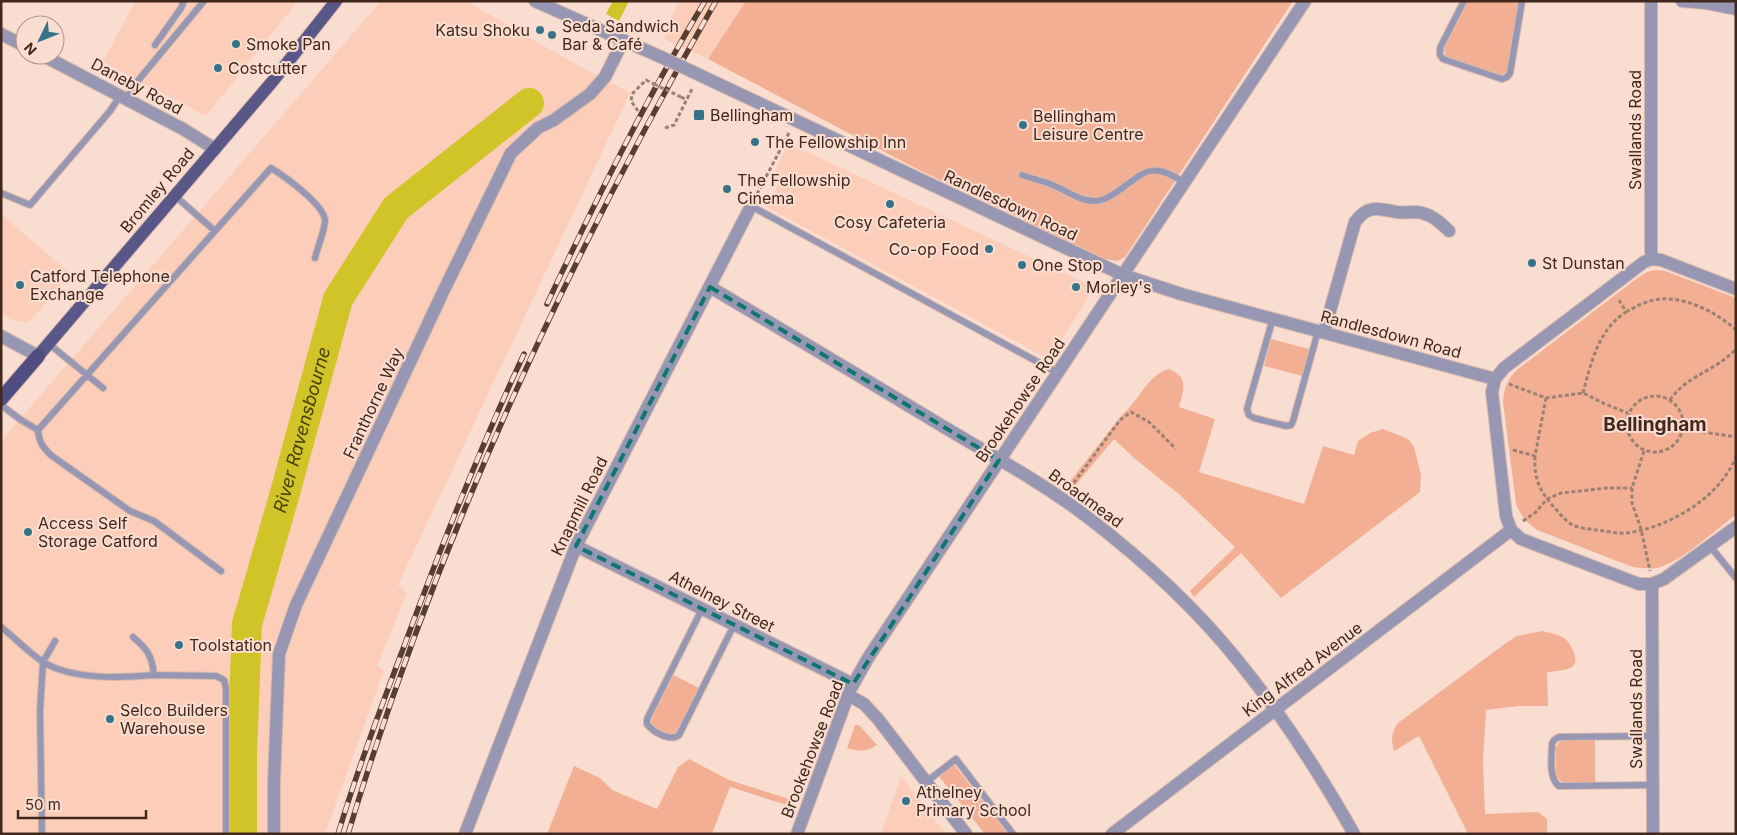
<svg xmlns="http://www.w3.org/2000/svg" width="1737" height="835" font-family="Inter,sans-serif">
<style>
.built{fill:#fccdb9}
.green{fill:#f3af93}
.water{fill:#d1c428}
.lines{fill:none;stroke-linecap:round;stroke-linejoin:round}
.river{stroke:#d1c428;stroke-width:30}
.service-casing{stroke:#d5b9ad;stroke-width:8}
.minor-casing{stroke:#d5b9ad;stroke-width:14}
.primary-casing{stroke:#d5b9ad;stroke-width:14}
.trunk-casing{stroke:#d5b9ad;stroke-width:16}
.path{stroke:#9b8074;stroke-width:3;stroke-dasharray:4 2.5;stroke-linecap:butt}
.service{stroke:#9797b3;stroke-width:6}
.minor{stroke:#9797b3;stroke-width:12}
.primary{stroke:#585788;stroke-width:12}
.trunk{stroke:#4e4c80;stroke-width:14}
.rail-casing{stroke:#583e32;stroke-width:5.5}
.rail{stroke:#faddd1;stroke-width:4;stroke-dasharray:11;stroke-linecap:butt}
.minor-bridge-casing{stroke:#d5b9ad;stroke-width:14;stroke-linecap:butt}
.path-bridge{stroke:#9b8074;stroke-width:3;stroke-dasharray:4 2.5;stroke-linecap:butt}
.minor-bridge{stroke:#9797b3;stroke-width:12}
.marked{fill:none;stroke:#0f766e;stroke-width:4;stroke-dasharray:10 6;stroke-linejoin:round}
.poi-dot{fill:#357389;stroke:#faddd1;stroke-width:2}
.labels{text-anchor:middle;stroke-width:4;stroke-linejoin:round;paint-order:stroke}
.poi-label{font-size:16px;fill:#42281c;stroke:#faddd1;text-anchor:start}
.street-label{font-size:16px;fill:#42281c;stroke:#faddd1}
.water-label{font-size:18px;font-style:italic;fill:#474204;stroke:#faddd1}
.quarter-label{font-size:19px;font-weight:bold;fill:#42281c;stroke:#faddd1}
</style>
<rect width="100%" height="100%" fill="#faddd1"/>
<path class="built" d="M 135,1 L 298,1 L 206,116 L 103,62 Z
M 381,1 L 466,1 L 577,65 L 630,93 L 398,585 L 407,593 L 377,666 L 384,670 L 325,834 L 1,834 L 1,441 Z
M 678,1 L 746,1 L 708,59 L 664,39 Z
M 788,143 L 1094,287 L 1050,360 L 767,207 L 778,185 L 774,173 Z
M 1,214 L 71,274 L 31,320 L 27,322 L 14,321 L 1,314 Z
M 901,776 L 946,834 L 881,834 Z"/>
<path class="green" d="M 746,1 L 1293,1 L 1125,257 L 1117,261 L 1105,259 L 915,168 L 708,59 Z
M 1468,1 L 1518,1 L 1508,71 L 1501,75 L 1446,57 L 1444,49 Z
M 1655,270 L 1665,271 L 1736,298 L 1736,515 C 1716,529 1680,563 1657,568 C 1649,569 1641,568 1633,567 L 1537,530 C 1527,523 1521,516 1516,504 L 1503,402 C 1504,388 1507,379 1518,369 L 1636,279 L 1647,272 Z
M 1271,339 L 1309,349 L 1302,376 L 1264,366 Z
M 1169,369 C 1190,378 1183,390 1179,407 L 1215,419 L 1199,472 L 1304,504 L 1323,446 L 1354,455 L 1358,441 L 1370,433 L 1383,429 L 1408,439 L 1414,447 L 1421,475 L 1420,492 L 1281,598 L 1241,553 L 1194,597 L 1190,591 L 1235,547 L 1180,495 L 1134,458 L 1114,439 L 1073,488 L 1067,485 L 1122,415 C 1139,401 1147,375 1169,369 Z
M 1542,631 C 1549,633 1558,634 1564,638 C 1571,643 1582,663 1570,668 C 1563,671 1554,671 1547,672 L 1548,706 L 1519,706 L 1486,710 L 1483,760 L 1485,814 L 1538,812 L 1547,819 L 1547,834 L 1468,834 L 1419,736 L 1394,751 C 1391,739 1391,733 1398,723 L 1506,643 L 1517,636 Z
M 673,675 L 699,688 L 676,733 L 670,735 L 652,726 L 651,719 Z
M 855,725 L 859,725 L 877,745 C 866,752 859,752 847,748 Z
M 1561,740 L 1595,740 L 1595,782 L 1562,782 L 1556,777 L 1556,747 Z
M 689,759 L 729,780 L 792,800 L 790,806 L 730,787 L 712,834 L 547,834 L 574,766 L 600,778 L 612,790 L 657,809 L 678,767 Z
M 953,763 L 1008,834 L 985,834 L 938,775 Z"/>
<path class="water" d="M 613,1 L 629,1 L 619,21 L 606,14 Z"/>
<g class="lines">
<path class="river" id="s1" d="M 242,834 L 242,753 L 247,624 L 283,500 L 338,299 L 396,208 L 529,103"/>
<g class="service-casing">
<path id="service" d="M 1464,1 L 1440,48 L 1440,55 L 1443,59 L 1502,79 L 1507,77 L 1510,73 L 1522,1
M 155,45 L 181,8 L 184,1
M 126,99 L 136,83 L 204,1
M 1022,175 C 1033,179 1044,181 1055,186 C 1067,191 1080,201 1094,201 C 1101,201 1106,199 1112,195 C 1144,175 1147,158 1185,183
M 1,193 L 30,205 L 110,111 L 120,96
M 175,196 L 215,231
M 751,206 L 1058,373
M 1273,318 L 1247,409 L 1249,415 L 1254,418 L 1286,426 L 1291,425 L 1293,421 L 1318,331
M 49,344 L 103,388
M 1,405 L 21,420 L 38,430 L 271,168 C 284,176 325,205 325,221 C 325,229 317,249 315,258
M 38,430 C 39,442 43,448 52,456 L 130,511 L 154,521 L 221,571
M 1710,546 L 1736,578
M 702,609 L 647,719 L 647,724 C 653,732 670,742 679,735 L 734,625
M 1,627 C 15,638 28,652 43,662 C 73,680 120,678 154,675 C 152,655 147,649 133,637
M 154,675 L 216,676 L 224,680 L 226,688 L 226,834
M 1653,736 L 1559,737 L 1554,740 L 1552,744 C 1552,756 1548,778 1559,786 L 1653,785
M 926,782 L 956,759 L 1013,834
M 42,834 L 40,711 L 43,662 L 55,641"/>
</g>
<g class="minor-casing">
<path id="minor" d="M 535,1 L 661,57
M 1651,1 L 1651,251 L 1652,259
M 1682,1 L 1706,3 L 1736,9
M 1,34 L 25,46
M 42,55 L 183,129 L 215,149
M 691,71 L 1123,275 L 1181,294 L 1495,379
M 710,287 C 786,332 863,378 939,424 C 989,454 1040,481 1086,516 C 1141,558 1195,607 1239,662 C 1282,715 1320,774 1354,834
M 1736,289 L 1661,260 L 1652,259 L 1644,262 L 1504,368 L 1495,379 L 1492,392 L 1506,516 L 1511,530 L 1521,539 L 1639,584 L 1652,584 L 1664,579 L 1736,527
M 1324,332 L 1355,222 C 1367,205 1378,208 1396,212 C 1403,213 1409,212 1416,212 C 1430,213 1440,222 1449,231
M 1,336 L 38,356
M 576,546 L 853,684
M 1652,584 L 1653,834
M 848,695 L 864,704 L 878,719 L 966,834
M 274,834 L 274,781 L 279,654 L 296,605 L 443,292 L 511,153 L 538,128 L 554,120 L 590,94 L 605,77 L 623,41
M 465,834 L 576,546 L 751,206
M 797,834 L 850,690 L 868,658 L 1305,1
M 1112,834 L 1511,530"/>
</g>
<g class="primary-casing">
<path id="primary" d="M 38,356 L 272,82 L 336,1"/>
</g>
<g class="trunk-casing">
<path id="trunk" d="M 1,399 L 38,356"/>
</g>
<path class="path" d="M 681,97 L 687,100
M 638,111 L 631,101 L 632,94 L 646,80 L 654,84
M 665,128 L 674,125 L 693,87
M 757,194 L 789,133
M 1626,312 C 1635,307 1644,302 1654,300 C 1681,294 1717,312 1736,330
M 1509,384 L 1546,398 L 1583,393 L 1605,404 L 1628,413
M 1583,393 C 1591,363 1598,330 1626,312 L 1618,298
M1627 424a28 28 0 1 1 56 0a28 28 0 1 1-56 0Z
M 1670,400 C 1687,375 1716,371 1736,349
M 1683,429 L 1736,437
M 1513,450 L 1535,456 L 1546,398
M 1644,451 L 1632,488 L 1632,503 L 1641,529 L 1650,571
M 1535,456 C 1534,477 1538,488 1552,505 C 1558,511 1563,519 1571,524 C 1578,528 1588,529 1597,530 C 1607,531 1617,534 1627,533 C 1670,527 1719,498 1736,457
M 1070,488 L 1120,420 L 1131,412 L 1149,422 L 1176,449
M 1523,521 L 1536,512 L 1547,499 L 1561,493 L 1607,488 L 1632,488"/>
<use href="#service" class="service"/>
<use href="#minor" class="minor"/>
<use href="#primary" class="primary"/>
<use href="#trunk" class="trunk"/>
<g class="rail-casing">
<path id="rail" d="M 547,304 C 595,201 646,99 705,1
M 338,834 C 358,768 382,705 406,641 C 442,544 480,448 524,354
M 348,834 C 436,543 565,265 716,1"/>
</g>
<use href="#rail" class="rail"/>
<g class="minor-bridge-casing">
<path id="minor-bridge" d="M 661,57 L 691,71"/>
</g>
<path class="path-bridge" d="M 654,84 L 681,97"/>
<use href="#minor-bridge" class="minor-bridge"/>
</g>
<path class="marked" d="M 710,287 L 999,460 L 853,684 L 576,546 Z"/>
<g class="poi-dot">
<circle cx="540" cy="30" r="5"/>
<circle cx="552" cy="35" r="5"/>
<circle cx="236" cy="44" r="5"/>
<circle cx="218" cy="68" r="5"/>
<rect x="693" y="109" width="12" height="12" rx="2.5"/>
<circle cx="1023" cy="125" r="5"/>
<circle cx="755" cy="142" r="5"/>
<circle cx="727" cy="189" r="5"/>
<circle cx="890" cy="204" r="5"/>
<circle cx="989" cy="249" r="5"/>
<circle cx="1532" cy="263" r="5"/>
<circle cx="1022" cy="265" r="5"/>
<circle cx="20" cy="285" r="5"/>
<circle cx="1076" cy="287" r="5"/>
<circle cx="28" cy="532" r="5"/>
<circle cx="179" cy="645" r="5"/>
<circle cx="110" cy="719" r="5"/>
<circle cx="906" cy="801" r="5"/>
</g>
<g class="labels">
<g class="poi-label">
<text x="562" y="32">Seda Sandwich<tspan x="562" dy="18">Bar &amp; Café</tspan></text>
<text x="530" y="36" text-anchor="end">Katsu Shoku</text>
<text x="246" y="50">Smoke Pan</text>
<text x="228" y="74">Costcutter</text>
<text x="710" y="121">Bellingham</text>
<text x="1033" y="122">Bellingham<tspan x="1033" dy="18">Leisure Centre</tspan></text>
<text x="765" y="148">The Fellowship Inn</text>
<text x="737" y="186">The Fellowship<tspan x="737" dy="18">Cinema</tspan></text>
<text x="890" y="228" text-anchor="middle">Cosy Cafeteria</text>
<text x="979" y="255" text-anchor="end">Co-op Food</text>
<text x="1542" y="269">St Dunstan</text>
<text x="1032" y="271">One Stop</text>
<text x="30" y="282">Catford Telephone<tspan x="30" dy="18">Exchange</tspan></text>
<text x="1086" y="293">Morley's</text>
<text x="38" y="529">Access Self<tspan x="38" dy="18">Storage Catford</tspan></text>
<text x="189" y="651">Toolstation</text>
<text x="120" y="716">Selco Builders<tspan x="120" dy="18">Warehouse</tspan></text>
<text x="916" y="798">Athelney<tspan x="916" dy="18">Primary School</tspan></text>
</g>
<g class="street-label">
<text transform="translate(137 86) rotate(28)" y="6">Daneby Road</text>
<text transform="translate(1635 130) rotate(-90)" y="6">Swallands Road</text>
<text transform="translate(157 190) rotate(-50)" y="6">Bromley Road</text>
<text transform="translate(1011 205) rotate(25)" y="6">Randlesdown Road</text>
<text transform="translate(1391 334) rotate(15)" y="6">Randlesdown Road</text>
<text transform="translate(1020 400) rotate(-56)" y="6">Brookehowse Road</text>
<text transform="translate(373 403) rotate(-65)" y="6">Franthorne Way</text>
<text transform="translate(1086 498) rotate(36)" y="6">Broadmead</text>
<text transform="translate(579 506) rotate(-64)" y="6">Knapmill Road</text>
<text transform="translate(722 601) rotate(27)" y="6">Athelney Street</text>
<text transform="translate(1302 669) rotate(-37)" y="6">King Alfred Avenue</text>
<text transform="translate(1636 709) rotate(-90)" y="6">Swallands Road</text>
<text transform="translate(812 749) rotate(-69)" y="6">Brookehowse Road</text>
</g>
<g class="water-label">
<text dy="6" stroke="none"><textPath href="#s1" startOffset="412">River Ravensbourne</textPath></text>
</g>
<g class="quarter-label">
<text x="1655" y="431">Bellingham</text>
</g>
</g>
<rect width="1737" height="835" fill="none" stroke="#42281c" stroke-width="5"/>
<g transform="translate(40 40) rotate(227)"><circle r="24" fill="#faddd1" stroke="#b09589"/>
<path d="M0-4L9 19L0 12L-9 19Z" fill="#357389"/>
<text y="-8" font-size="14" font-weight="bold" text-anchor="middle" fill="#42281c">N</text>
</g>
<path d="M18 810v8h128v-8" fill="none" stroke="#42281c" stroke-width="2.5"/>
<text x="25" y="810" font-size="15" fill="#42281c" stroke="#faddd1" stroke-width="4" paint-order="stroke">50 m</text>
</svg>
